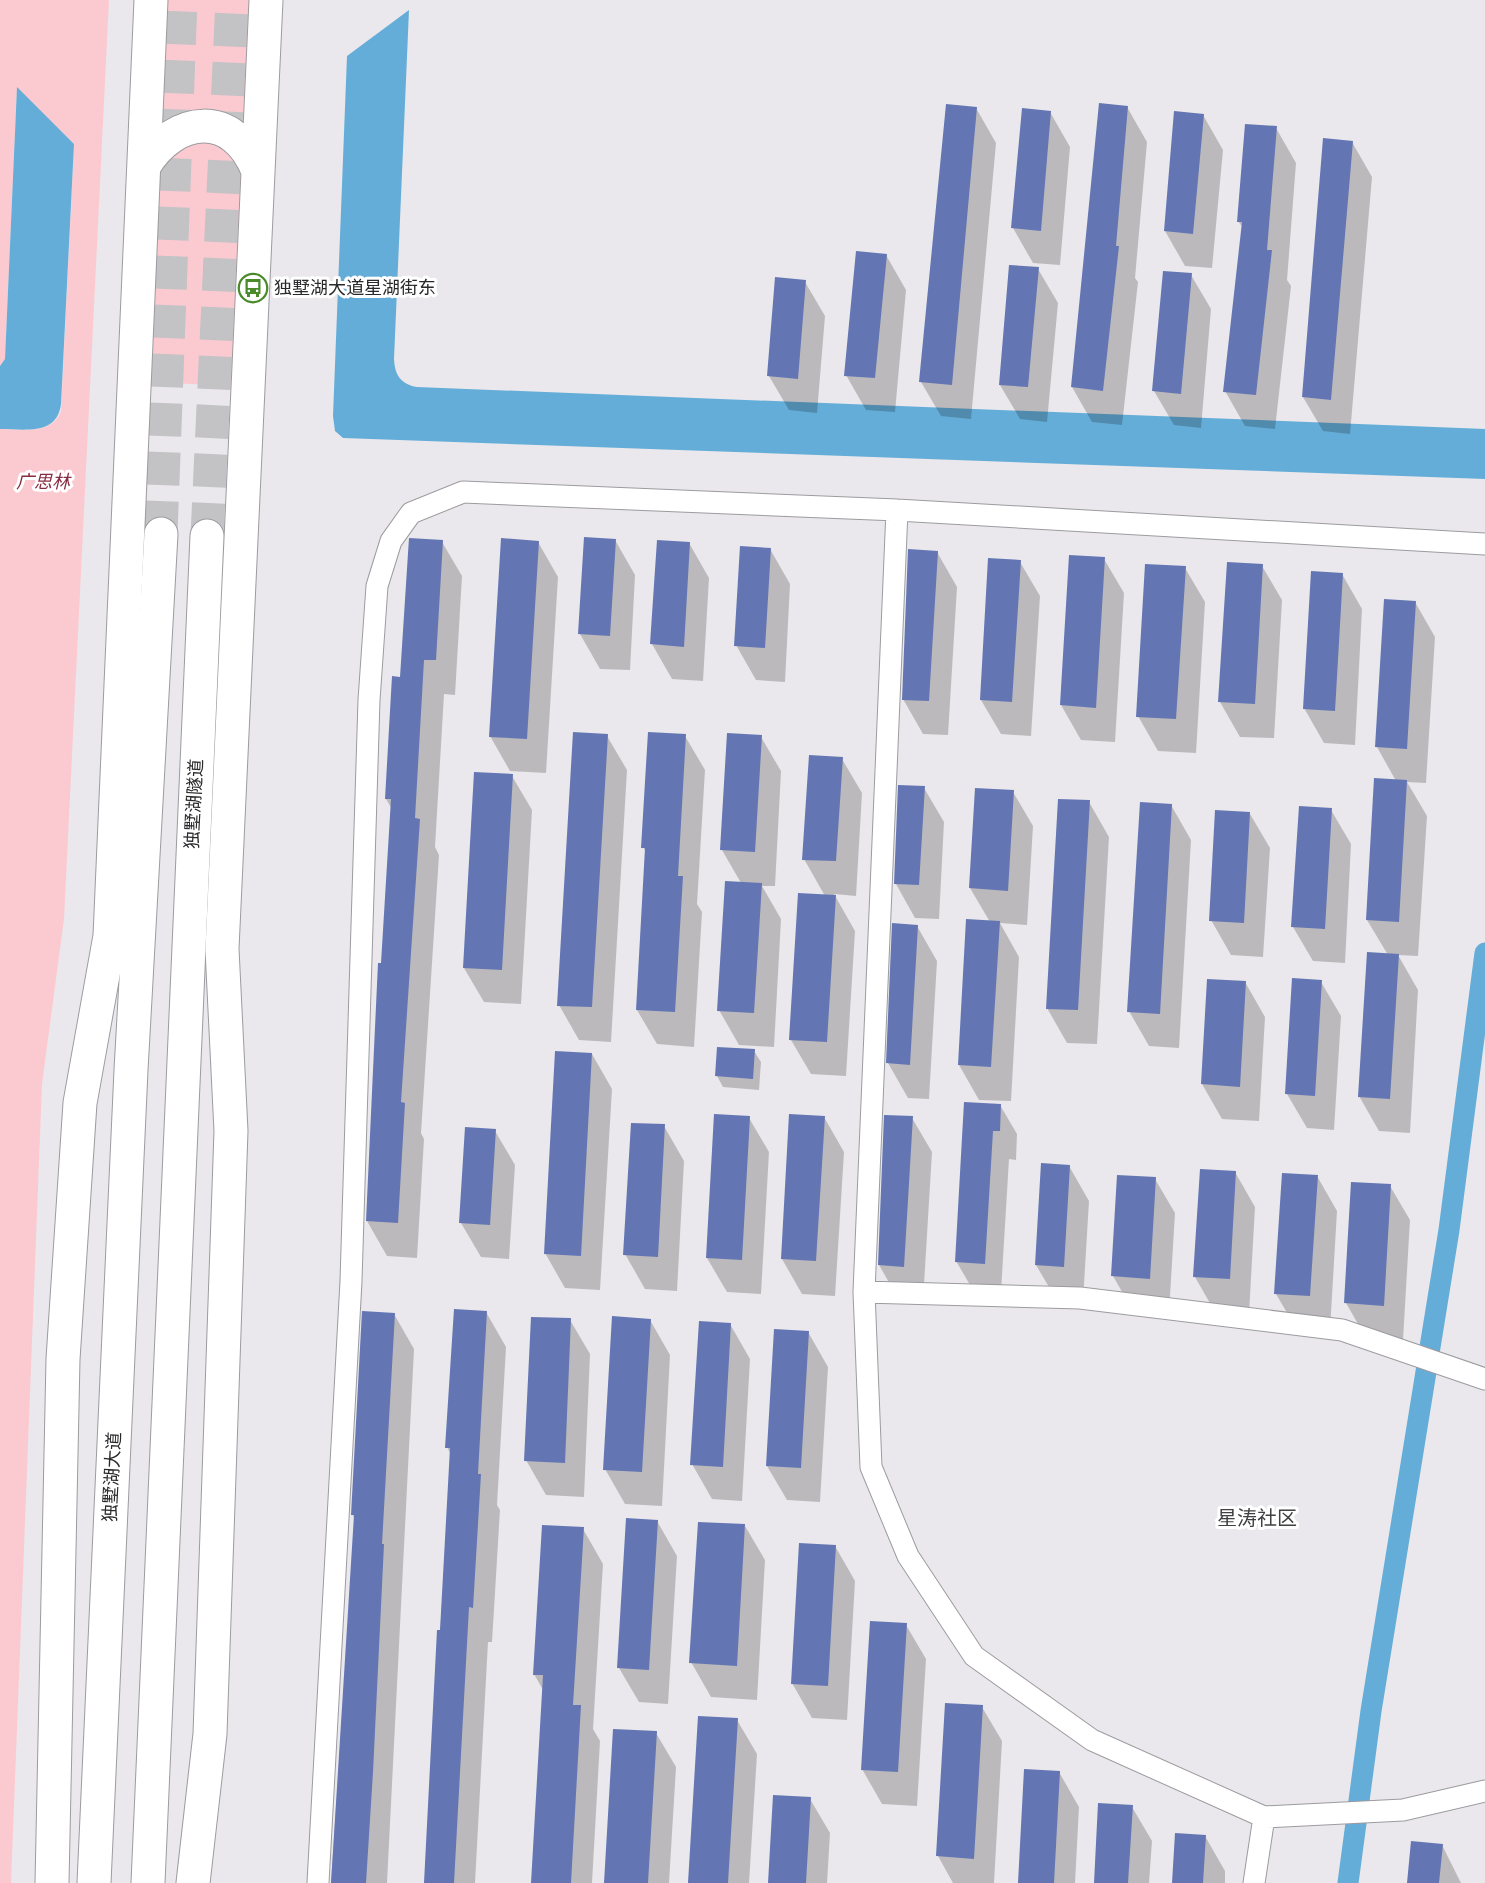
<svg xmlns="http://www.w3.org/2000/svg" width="1485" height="1883" font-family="Lora,'Noto Sans SC',serif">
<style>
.green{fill:#fbcad1}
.water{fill:#64add8}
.shadow{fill:#0003}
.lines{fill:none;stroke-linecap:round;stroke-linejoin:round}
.canal{stroke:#64add8;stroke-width:21}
.building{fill:#6376b3}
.highway-tunnel{stroke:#c3c2c5;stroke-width:33;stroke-dasharray:33 16;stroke-linecap:butt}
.street-casing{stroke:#9c9b9f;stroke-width:23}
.primary-casing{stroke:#9c9b9f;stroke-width:35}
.highway-casing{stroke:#9c9b9f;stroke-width:35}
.street{stroke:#fff;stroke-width:21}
.primary{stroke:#fff;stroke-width:33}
.highway{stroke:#fff;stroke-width:33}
.labels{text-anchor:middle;stroke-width:6;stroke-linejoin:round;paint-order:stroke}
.poi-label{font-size:18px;fill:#29282a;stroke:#fff;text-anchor:start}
.park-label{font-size:18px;font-style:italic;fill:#882c42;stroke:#fff}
.street-label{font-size:18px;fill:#29282a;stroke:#fff}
.neighbourhood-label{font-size:20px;fill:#414043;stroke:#fff}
</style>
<rect width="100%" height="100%" fill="#eae8ec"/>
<path class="green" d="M 0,0 L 109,0 L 64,919 L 42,1084 L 11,1883 L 0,1883 L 0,429 C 22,429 51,436 61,411 L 74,144 L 17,88 L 5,359 L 0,366 Z
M 158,0 L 256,0 L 250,127 L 159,129 Z
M 215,141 L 246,171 L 240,386 L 143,382 L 153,170 L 176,144 Z"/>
<path class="water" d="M 409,10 L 394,359 C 395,376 401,384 417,387 L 1485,429 L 1485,479 L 343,438 L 335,431 L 333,416 L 347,56 Z
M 17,87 L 74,144 L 61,404 C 57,436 24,429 0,429 L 0,366 L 5,359 Z"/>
<path class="shadow" d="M 1127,107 L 1147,142 L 1135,278 L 1138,282 L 1122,425 L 1092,422 L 1072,387 Z
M 976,108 L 996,143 L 971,419 L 941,416 L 921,382 Z
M 1050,112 L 1070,147 L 1060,265 L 1033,263 L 1013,228 Z
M 1203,115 L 1223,150 L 1212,268 L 1185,266 L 1165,231 Z
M 1276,128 L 1296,163 L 1287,280 L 1291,286 L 1275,429 L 1245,426 L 1225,391 L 1243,228 L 1238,221 Z
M 1352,142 L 1372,177 L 1350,434 L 1323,431 L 1303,397 Z
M 886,255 L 906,290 L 895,412 L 866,410 L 846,375 Z
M 1038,269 L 1058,303 L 1047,422 L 1020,419 L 1000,385 Z
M 1191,275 L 1211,309 L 1201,428 L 1174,425 L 1154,391 Z
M 805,282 L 825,316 L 817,413 L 789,410 L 769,376 Z
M 585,539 L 615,540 L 635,575 L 630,670 L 600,669 L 580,634 Z
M 442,542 L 462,576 L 455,695 L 444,694 L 435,847 L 439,855 L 421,1133 L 424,1139 L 417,1258 L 387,1256 L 367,1221 L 392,809 L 386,799 L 402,679 Z
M 538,542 L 558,577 L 546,773 L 510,771 L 490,736 Z
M 689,543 L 709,578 L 703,681 L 672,679 L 652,644 Z
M 770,549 L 790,584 L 785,682 L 756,680 L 736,645 Z
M 937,552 L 957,587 L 948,735 L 923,734 L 903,699 Z
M 1104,559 L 1124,593 L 1115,742 L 1081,740 L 1061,705 Z
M 1020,562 L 1040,596 L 1031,736 L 1001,734 L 981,700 Z
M 1262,566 L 1282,600 L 1274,738 L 1240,737 L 1220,702 Z
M 1185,568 L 1205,602 L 1196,753 L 1158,751 L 1138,716 Z
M 1342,574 L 1362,609 L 1355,745 L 1324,743 L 1304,708 Z
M 1415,602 L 1435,637 L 1426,783 L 1407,782 L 1427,816 L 1418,956 L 1398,955 L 1418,990 L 1410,1133 L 1379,1131 L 1359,1096 L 1388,955 L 1367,920 L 1396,781 L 1377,747 Z
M 607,736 L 627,770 L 611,1042 L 579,1040 L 559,1005 Z
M 685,736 L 705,770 L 697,904 L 702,912 L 694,1047 L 657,1044 L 637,1010 L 647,854 L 643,847 Z
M 761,737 L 781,771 L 775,886 L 762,886 L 781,919 L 774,1047 L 739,1045 L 719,1010 L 741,883 L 722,850 Z
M 842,759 L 862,793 L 856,896 L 834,894 L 855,931 L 846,1076 L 811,1074 L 791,1040 L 825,896 L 804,859 Z
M 512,776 L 532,810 L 521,1004 L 484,1002 L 464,968 Z
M 924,788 L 944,822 L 939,919 L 915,918 L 896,884 Z
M 1013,792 L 1033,826 L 1027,925 L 1000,923 L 1019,957 L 1011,1101 L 979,1100 L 959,1065 L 990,922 L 970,888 Z
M 1089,802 L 1109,837 L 1097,1044 L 1067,1043 L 1047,1008 Z
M 1171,805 L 1191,840 L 1179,1048 L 1149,1046 L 1129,1011 Z
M 1331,810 L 1351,844 L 1345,963 L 1313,961 L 1293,927 Z
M 1250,814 L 1270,848 L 1263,957 L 1231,955 L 1211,920 Z
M 917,926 L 937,961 L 929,1099 L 908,1098 L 888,1063 Z
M 1245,982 L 1265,1017 L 1259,1121 L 1222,1119 L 1202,1084 Z
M 1321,982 L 1341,1016 L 1334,1130 L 1307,1128 L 1287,1094 Z
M 754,1051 L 761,1062 L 759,1090 L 723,1087 L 717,1076 Z
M 592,1054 L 612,1089 L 600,1290 L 565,1288 L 545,1253 Z
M 965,1103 L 1000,1105 L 1017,1134 L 1016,1160 L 1009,1159 L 1001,1292 L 973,1290 L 956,1261 Z
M 791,1116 L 824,1117 L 844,1152 L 835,1296 L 802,1294 L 782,1259 Z
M 749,1118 L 769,1152 L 761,1294 L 727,1292 L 707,1258 Z
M 912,1118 L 932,1152 L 923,1301 L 899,1300 L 879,1265 Z
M 664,1126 L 684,1161 L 677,1291 L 645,1289 L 625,1254 Z
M 495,1131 L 515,1165 L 509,1259 L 481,1257 L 461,1223 Z
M 1069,1166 L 1089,1201 L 1083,1301 L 1056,1299 L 1036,1265 Z
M 1235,1172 L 1255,1207 L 1249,1314 L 1215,1312 L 1195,1277 Z
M 1317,1176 L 1337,1211 L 1330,1330 L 1296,1328 L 1276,1294 Z
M 1155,1179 L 1175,1213 L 1169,1313 L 1133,1311 L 1113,1276 Z
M 1390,1186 L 1410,1220 L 1403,1340 L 1366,1338 L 1346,1303 Z
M 486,1312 L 506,1347 L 497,1505 L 500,1510 L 492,1642 L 488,1642 L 475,1883 L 425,1883 L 451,1455 L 447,1447 Z
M 394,1314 L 414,1349 L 387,1883 L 331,1883 L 355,1519 L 352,1514 Z
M 570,1320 L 590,1354 L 584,1497 L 546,1495 L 526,1460 Z
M 650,1320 L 670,1355 L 662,1506 L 625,1504 L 605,1469 Z
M 730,1324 L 750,1359 L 742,1501 L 712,1499 L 692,1464 Z
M 808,1332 L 828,1367 L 820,1502 L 787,1500 L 767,1466 Z
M 657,1521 L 677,1556 L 668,1704 L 639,1702 L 619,1668 Z
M 745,1526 L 765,1560 L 757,1700 L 711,1697 L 691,1662 Z
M 583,1529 L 603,1564 L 593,1729 L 600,1741 L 592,1883 L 532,1883 L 543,1690 L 534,1674 Z
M 835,1546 L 855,1581 L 847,1720 L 812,1718 L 792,1683 Z
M 906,1625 L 926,1659 L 917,1806 L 882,1804 L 862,1769 Z
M 982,1707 L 1002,1741 L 994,1883 L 953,1883 L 938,1856 Z
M 737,1720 L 757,1754 L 749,1883 L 690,1883 Z
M 656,1733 L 676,1767 L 669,1883 L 605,1883 Z
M 1059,1772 L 1079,1807 L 1075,1883 L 1019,1883 Z
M 810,1799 L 830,1833 L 827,1883 L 769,1883 Z
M 1132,1807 L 1152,1841 L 1149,1883 L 1095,1883 Z
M 1205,1836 L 1225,1871 L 1225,1883 L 1174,1883 Z
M 1442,1845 L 1461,1883 L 1408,1883 Z"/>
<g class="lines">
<path class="canal" d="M 1348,1883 L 1371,1711 L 1449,1230 L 1485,953"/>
</g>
<path class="building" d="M 1099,103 L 1128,106 L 1116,246 L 1119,246 L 1103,391 L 1071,387 Z
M 946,104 L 977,107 L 952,385 L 919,382 Z
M 1022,108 L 1051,111 L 1041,231 L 1011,228 Z
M 1174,111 L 1204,114 L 1193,234 L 1164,231 Z
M 1245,124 L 1277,126 L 1267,250 L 1272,250 L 1256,395 L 1223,392 L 1242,222 L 1237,222 Z
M 1323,138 L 1353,141 L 1331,400 L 1302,397 Z
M 856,251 L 887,254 L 875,378 L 844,376 Z
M 1009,265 L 1039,267 L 1028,387 L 999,385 Z
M 1163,271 L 1192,273 L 1181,394 L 1152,391 Z
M 775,277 L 806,280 L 798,379 L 767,376 Z
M 584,537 L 616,539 L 610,636 L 578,634 Z
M 409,538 L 443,540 L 436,660 L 424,660 L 415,818 L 420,819 L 401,1102 L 405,1103 L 398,1223 L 366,1221 L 378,963 L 381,963 L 391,799 L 385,799 L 392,676 L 400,677 Z
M 501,538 L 539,541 L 527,739 L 489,737 Z
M 657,540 L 690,542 L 684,647 L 650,644 Z
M 740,546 L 771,548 L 765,648 L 734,646 Z
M 908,549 L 938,551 L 929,701 L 902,700 Z
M 1069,555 L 1105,557 L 1096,708 L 1060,705 Z
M 988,558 L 1021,560 L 1012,702 L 980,700 Z
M 1227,562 L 1263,564 L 1255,704 L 1218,702 Z
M 1145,564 L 1186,566 L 1176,719 L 1136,717 Z
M 1311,571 L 1343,573 L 1335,711 L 1303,709 Z
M 1384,599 L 1416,601 L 1407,749 L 1375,747 Z
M 573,732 L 608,734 L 592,1007 L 557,1006 Z
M 648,732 L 686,734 L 678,876 L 683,876 L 675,1012 L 636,1010 L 645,848 L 641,848 Z
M 727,733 L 762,735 L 755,852 L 720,850 Z
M 809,755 L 843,757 L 836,861 L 802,860 Z
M 474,772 L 513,774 L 502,970 L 463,968 Z
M 1374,778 L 1407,780 L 1399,922 L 1366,920 Z
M 898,785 L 925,786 L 919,885 L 894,884 Z
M 975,788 L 1014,790 L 1008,891 L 969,888 Z
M 1058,799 L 1090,800 L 1078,1010 L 1046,1009 Z
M 1140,802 L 1172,804 L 1160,1014 L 1127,1012 Z
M 1299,806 L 1332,808 L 1325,929 L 1291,927 Z
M 1215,810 L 1250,812 L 1244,923 L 1209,921 Z
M 725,881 L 762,883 L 754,1013 L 717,1011 Z
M 798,893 L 836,895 L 827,1042 L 789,1040 Z
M 966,919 L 1000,921 L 991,1067 L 958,1065 Z
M 892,923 L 918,925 L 910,1065 L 886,1063 Z
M 1367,952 L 1399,954 L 1390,1099 L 1358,1097 Z
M 1292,978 L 1322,980 L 1315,1096 L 1285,1094 Z
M 1207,979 L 1246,981 L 1240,1087 L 1201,1084 Z
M 717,1047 L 755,1049 L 753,1079 L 715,1076 Z
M 555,1051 L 592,1053 L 581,1256 L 544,1254 Z
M 964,1102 L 1001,1104 L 1000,1131 L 993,1131 L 985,1264 L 955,1262 Z
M 714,1114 L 750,1116 L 742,1260 L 706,1258 Z
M 789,1114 L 825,1116 L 816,1261 L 781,1259 Z
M 884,1115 L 913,1116 L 904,1267 L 878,1265 Z
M 631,1123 L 665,1124 L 658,1257 L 623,1255 Z
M 465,1127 L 496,1129 L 490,1225 L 459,1223 Z
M 1041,1163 L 1070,1165 L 1064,1267 L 1035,1265 Z
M 1200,1169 L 1236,1171 L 1230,1279 L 1193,1277 Z
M 1282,1173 L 1318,1175 L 1310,1296 L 1274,1294 Z
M 1117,1175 L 1156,1177 L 1150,1279 L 1111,1276 Z
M 1351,1182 L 1391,1184 L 1384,1306 L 1344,1303 Z
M 454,1309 L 487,1311 L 478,1474 L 481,1474 L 473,1608 L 469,1607 L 454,1883 L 424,1883 L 437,1630 L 440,1630 L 450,1448 L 445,1448 Z
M 362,1311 L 395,1313 L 382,1544 L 384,1544 L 373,1772 L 366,1883 L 331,1883 L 354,1515 L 351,1515 Z
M 612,1316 L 651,1319 L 642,1472 L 603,1470 Z
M 531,1317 L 571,1318 L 565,1463 L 524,1461 Z
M 699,1321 L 731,1323 L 723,1467 L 690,1465 Z
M 774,1329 L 809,1331 L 801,1468 L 766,1466 Z
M 626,1518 L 658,1520 L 649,1670 L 617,1668 Z
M 698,1522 L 745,1524 L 737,1666 L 689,1663 Z
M 542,1525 L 584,1527 L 573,1705 L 581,1705 L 571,1883 L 531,1883 L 543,1675 L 533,1675 Z
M 799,1543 L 836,1545 L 828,1686 L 791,1684 Z
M 870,1621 L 907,1623 L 898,1772 L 861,1770 Z
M 945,1703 L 983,1705 L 974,1859 L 936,1856 Z
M 698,1716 L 738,1718 L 728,1883 L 688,1883 Z
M 613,1729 L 657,1731 L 648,1883 L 604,1883 Z
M 1024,1769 L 1060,1771 L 1054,1883 L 1018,1883 Z
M 773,1795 L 811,1797 L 806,1883 L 768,1883 Z
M 1098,1803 L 1133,1805 L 1128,1883 L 1094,1883 Z
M 1175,1833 L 1206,1835 L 1203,1883 L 1172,1883 Z
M 1411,1841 L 1443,1844 L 1439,1883 L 1407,1883 Z"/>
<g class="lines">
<path class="highway-tunnel" d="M 161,534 L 181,0
M 207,536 L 232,0"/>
<g class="street-casing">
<path id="street" d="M 897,510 L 864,1292 L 871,1467 L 908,1556 L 974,1656 L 1092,1740 L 1264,1817 L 1403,1810 L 1485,1791
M 864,1292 L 1080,1298 L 1342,1330 L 1485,1379
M 318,1883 L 351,1281 L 369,700 L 377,586 L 391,541 L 411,513 L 463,492 L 897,510 L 1485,544
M 1254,1883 L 1264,1817"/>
</g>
<g class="primary-casing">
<path id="primary" d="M 144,166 C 175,115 234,109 258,171
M 52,1883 L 63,1359 L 80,1103 L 110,936 L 151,0
M 193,1883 L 210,1734 L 231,1131 L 222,949 L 266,0"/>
</g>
<g class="highway-casing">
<path id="highway" d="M 94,1883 L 131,1070 L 161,534
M 148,1883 L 207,536"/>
</g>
<use href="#street" class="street"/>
<use href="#primary" class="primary"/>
<use href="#highway" class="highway"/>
</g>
<defs>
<g id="bus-ring" transform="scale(1.5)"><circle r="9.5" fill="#fff" stroke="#4a8a2b" stroke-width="1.5"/><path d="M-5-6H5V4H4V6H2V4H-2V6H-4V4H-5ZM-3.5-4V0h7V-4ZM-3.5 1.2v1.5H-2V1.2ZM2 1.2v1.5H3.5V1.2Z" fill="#4a8a2b"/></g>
</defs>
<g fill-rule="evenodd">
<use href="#bus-ring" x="253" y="288"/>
</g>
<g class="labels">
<g class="poi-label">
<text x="274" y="294">独墅湖大道星湖街东</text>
</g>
<g class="park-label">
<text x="43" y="488">广思林</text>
</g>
<g class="street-label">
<text transform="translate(194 804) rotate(-87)" y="6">独墅湖隧道</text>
<text transform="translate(112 1477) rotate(-87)" y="6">独墅湖大道</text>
</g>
<g class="neighbourhood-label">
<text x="1257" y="1525">星涛社区</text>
</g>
</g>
</svg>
